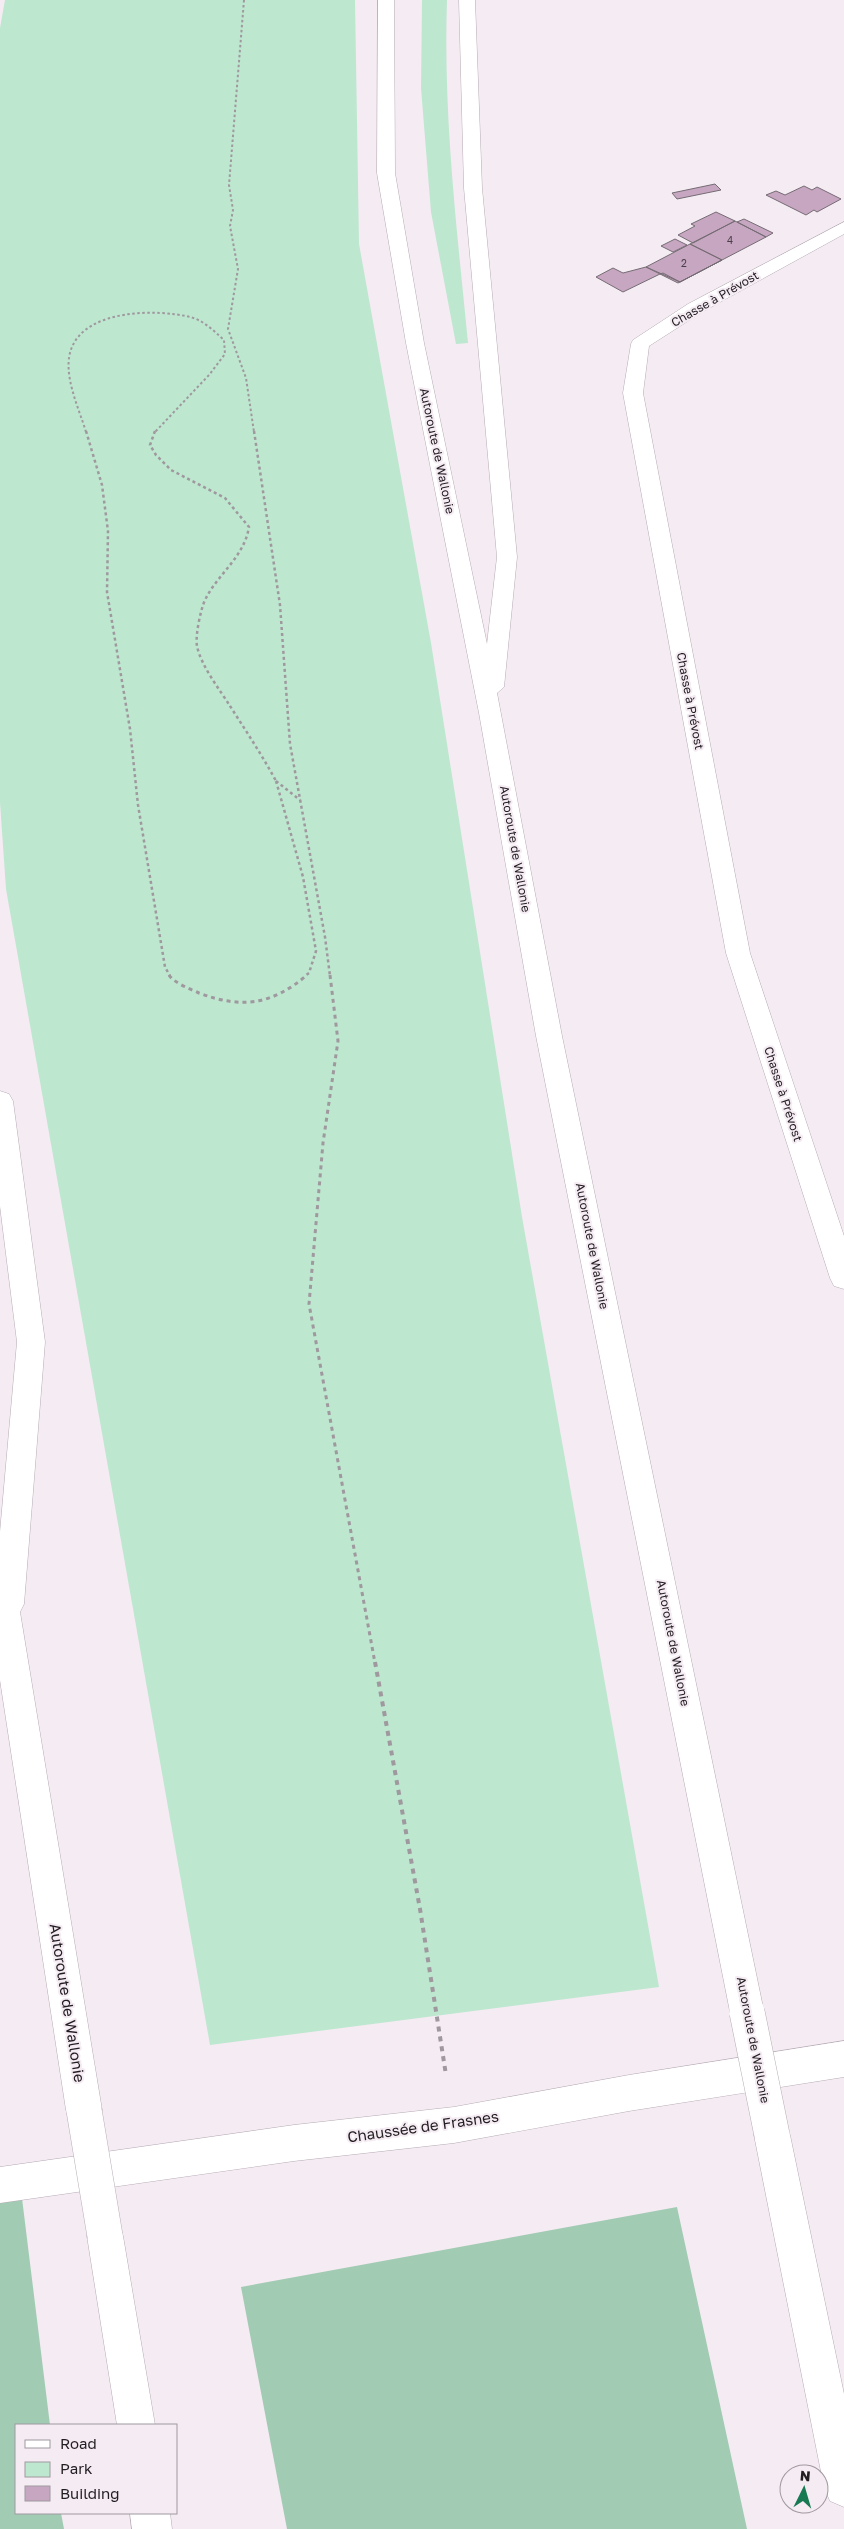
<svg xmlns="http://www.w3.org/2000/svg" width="844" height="2529" font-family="'Golos Text',sans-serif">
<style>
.green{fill:#bde7cf}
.forest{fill:#a2cbb4}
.building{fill:#c7a6c2;stroke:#756c73}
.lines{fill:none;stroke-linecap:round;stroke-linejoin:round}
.street-casing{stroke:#b6acb4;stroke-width:1}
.secondary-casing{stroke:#b6acb4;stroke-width:1}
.highway-casing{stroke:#b6acb4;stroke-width:1}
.path-far3{stroke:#9f989e;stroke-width:2;stroke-dasharray:2.5 2.5;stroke-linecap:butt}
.path-far2{stroke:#9f989e;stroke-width:2.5;stroke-dasharray:3 3;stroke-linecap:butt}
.path-far1{stroke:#9f989e;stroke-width:3;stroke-dasharray:4 4;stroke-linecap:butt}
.path{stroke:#9f989e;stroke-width:4;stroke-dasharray:5 5;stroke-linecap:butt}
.street{fill:#fff;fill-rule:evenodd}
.secondary{fill:#fff;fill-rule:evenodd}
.highway{fill:#fff;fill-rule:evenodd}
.highway-bridge-casing{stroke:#b6acb4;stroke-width:36;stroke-linecap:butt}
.highway-bridge{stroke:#fff;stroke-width:35}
.labels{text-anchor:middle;stroke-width:4;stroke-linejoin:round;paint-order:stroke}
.number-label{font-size:10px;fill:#4a3f48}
.street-label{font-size:12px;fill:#211d20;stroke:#f5ebf3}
.near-street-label{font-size:15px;fill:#211d20;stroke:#f5ebf3}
</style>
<rect width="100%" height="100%" fill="#f5ebf3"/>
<path class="green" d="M 5,0 L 355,0 L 359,244 L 431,643 L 522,1217 L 659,1987 L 210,2045 L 6,889 L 0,802 L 0,28 Z
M 422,0 L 447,0 C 443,115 457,230 468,343 L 456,344 L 431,212 L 421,88 Z"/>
<path class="forest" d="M 20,2182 L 50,2425 L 16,2425 L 16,2513 L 61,2513 L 64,2529 L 0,2529 L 0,2185 Z
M 677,2207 L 747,2529 L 287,2529 L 241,2287 Z"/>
<path class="building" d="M 715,184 L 721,190 L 677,199 L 672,193 Z
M 804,186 L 812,190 L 817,187 L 841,199 L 817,212 L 814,210 L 806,215 L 766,195 L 776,191 L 785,195 Z
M 716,212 L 735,221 L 693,243 L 678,235 L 695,226 L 691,224 Z
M 744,219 L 773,233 L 766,237 L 737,222 Z
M 735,221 L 766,237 L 722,260 L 690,244 Z
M 675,239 L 687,245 L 673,252 L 661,246 Z
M 690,244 L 722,260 L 680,282 L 646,267 Z
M 722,260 L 678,283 L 660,274 L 663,273 L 680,282 Z
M 646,267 L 660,274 L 623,292 L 596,277 L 613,268 L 623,273 Z"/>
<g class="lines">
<g class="street-casing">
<path id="street" d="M 844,222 L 844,234 L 702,312 L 649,346 L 643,393 L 750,953 L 844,1236 L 844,1289 L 834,1286 L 830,1278 L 726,953 L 623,393 L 631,344 L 633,340 L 688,304 Z"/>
</g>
<g class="secondary-casing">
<path id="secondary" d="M 844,2041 L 844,2077 L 629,2111 L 454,2143 L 294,2161 L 0,2203 L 0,2167 L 294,2125 L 454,2107 L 629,2075 Z"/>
</g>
<g class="highway-casing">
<path id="highway" d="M 378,0 L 394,0 L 395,173 L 424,343 L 487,644 L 497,557 L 464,188 L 459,0 L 475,0 L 482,188 L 517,557 L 504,687 L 497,693 L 562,1036 L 764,2012 L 759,2024 L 747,2029 L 735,2024 L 730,2012 L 536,1036 L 479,713 L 406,343 L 377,173 Z
M 0,1091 L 9,1094 L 13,1101 L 45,1342 L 24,1604 L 20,1612 L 102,2110 L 97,2123 L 84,2128 L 71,2123 L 66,2110 L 0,1680 L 0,1532 L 17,1342 L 0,1206 Z
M 772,2117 L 785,2122 L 790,2135 L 844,2394 L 844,2507 L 830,2501 L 824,2487 L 754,2135 L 759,2122 Z
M 105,2218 L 118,2223 L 123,2236 L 155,2425 L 117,2425 L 87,2236 L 92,2223 Z
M 130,2513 L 170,2513 L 172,2529 L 132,2529 Z"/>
</g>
<path class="path-far3" d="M 244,0 L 229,185 L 233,210 L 230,226 L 238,269 L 228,329 L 246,378 L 254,432
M 86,432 C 79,408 61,372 72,347 C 88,309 157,309 190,317 C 203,320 214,331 224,340 L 225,354 L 209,375 L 155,432"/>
<path class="path-far2" d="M 86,431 L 102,485 L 108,531 L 107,592 L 130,729 L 138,805 L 165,967 L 170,976
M 155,431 L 150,445 L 156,455 L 171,470 L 225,498 L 249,527 C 244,557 219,573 206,598 C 201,607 195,636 197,646 C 201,666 220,690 230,706 C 246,731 262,755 276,781
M 254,431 L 280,605 L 290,744 L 325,937 L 330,976
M 276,781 L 300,800
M 276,781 L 303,877 L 316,951 L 309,973 L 305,976"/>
<path class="path-far1" d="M 169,975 C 174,983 190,989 199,993 C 241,1009 272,1005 307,975
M 330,975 L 338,1041 L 323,1143 L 309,1304 L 375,1663"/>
<path class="path" d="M 375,1662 L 420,1909 L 446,2075"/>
<use href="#street" class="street"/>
<use href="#secondary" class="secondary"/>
<use href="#highway" class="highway"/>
<g class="highway-bridge-casing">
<path id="highway-bridge" d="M 747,2012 L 772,2135
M 84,2110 L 105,2236"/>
</g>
<use href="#highway-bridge" class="highway-bridge"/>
</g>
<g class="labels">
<g class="number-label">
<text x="730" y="244">4</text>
<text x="684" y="267">2</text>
</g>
<g class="street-label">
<text transform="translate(715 299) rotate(-30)" y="4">Chasse à Prévost</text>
<text transform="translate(437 451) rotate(78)" y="4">Autoroute de Wallonie</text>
<text transform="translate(690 701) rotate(79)" y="4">Chasse à Prévost</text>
<text transform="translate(515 849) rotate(80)" y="4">Autoroute de Wallonie</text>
<text transform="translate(783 1094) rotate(72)" y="4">Chasse à Prévost</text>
<text transform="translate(592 1246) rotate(79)" y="4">Autoroute de Wallonie</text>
<text transform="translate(673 1643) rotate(79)" y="4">Autoroute de Wallonie</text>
<text transform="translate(753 2040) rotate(79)" y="4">Autoroute de Wallonie</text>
</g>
<g class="near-street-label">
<text transform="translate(67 2003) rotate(81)" y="5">Autoroute de Wallonie</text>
<text transform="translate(423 2127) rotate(-8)" y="5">Chaussée de Frasnes</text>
</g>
</g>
<rect x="15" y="2424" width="162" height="90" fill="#f5ebf3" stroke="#a0999f"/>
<rect x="25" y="2440" width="25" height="8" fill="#ffffff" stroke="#a0999f"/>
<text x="60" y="2449" font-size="15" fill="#211d20">Road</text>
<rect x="25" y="2462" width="25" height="15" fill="#bde7cf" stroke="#a0999f"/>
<text x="60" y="2474" font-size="15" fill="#211d20">Park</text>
<rect x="25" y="2486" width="25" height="15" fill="#c7a6c2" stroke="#a0999f"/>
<text x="60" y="2499" font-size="15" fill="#211d20">Building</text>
<g transform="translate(804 2489) rotate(5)"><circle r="24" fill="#f5ebf3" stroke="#a0999f"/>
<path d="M0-4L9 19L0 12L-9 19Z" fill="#187a52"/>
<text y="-8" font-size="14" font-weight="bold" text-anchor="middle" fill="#211d20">N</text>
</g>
</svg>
